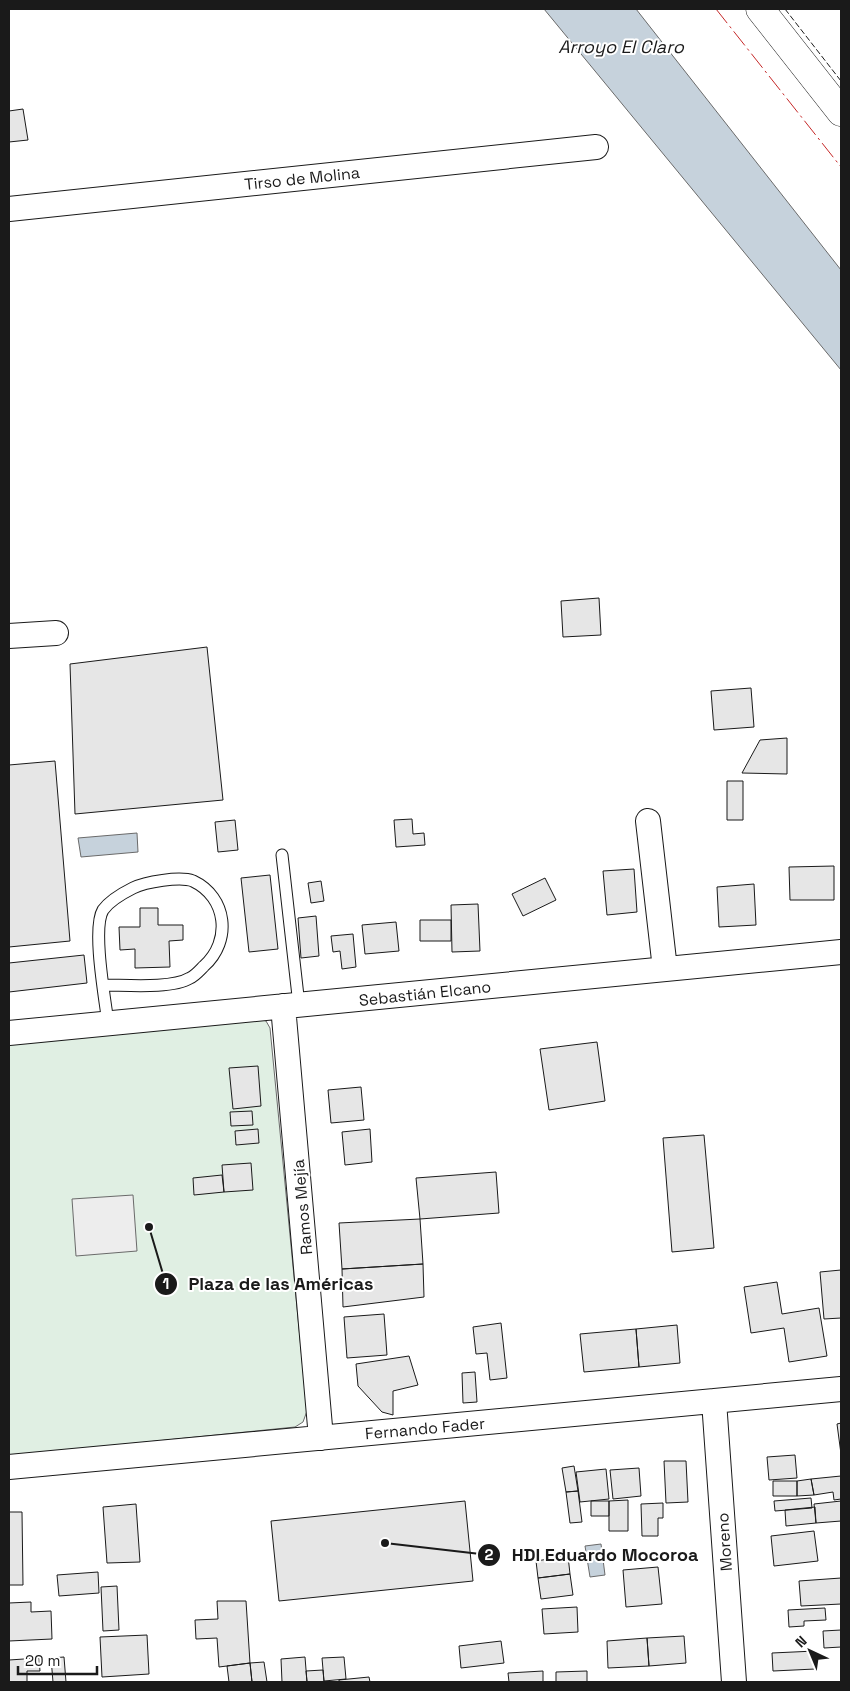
<svg xmlns="http://www.w3.org/2000/svg" width="850" height="1691" font-family="'Space Grotesk',sans-serif">
<style>
.green{fill:#e0efe3;stroke:#6a6a6a}
.parking{fill:#ededed;stroke:#6a6a6a}
.water{fill:#c6d2dc;stroke:#6a6a6a}
.building{fill:#e6e6e6;stroke:#1a1a1a}
.lines{fill:none;stroke-linecap:round;stroke-linejoin:round}
.lane-casing{stroke:#1a1a1a;stroke-width:13}
.street-casing{stroke:#1a1a1a;stroke-width:26}
.secondary-casing{stroke:#1a1a1a;stroke-width:29}
.lane{stroke:#fff;stroke-width:11}
.street{stroke:#fff;stroke-width:24}
.secondary{stroke:#fff;stroke-width:28}
.fence{stroke:#1a1a1a;stroke-width:1;stroke-dasharray:6 2.5;stroke-linecap:butt}
.power{stroke:#c62828;stroke-width:1;stroke-dasharray:18 4 2.5 4;stroke-linecap:butt}
.labels{text-anchor:middle;stroke-width:4;stroke-linejoin:round;paint-order:stroke}
.street-label{font-size:16px;fill:#1a1a1a;stroke:#fff}
.water-label{font-size:18px;font-style:italic;fill:#1a1a1a;stroke:#fff}
.leader{fill:none;stroke:#1a1a1a;stroke-width:2}
.callout-dot{fill:#1a1a1a;stroke:#fff;stroke-width:2}
.mark-label{font-size:15px;text-anchor:middle;font-weight:bold;fill:#fff}
.callout-label{font-size:18px;text-anchor:middle;font-weight:bold;fill:#1a1a1a;stroke:#fff;stroke-width:4;stroke-linejoin:round;paint-order:stroke}
</style>
<rect width="100%" height="100%" fill="#fff"/>
<path class="green" d="M 259,1019 L 266,1021 L 270,1028 L 307,1411 L 303,1422 L 295,1427 L 9,1456 L 9,1043 Z"/>
<path class="parking" d="M 133,1195 L 137,1251 L 76,1256 L 72,1199 Z"/>
<path class="water" d="M 544,9 L 636,9 L 841,270 L 841,370 Z
M 137,833 L 138,852 L 81,857 L 78,838 Z
M 601,1544 L 605,1575 L 590,1577 L 585,1546 Z"/>
<path class="building" d="M 23,109 L 28,140 L 9,142 L 9,111 Z
M 599,598 L 601,635 L 563,637 L 561,601 Z
M 207,647 L 223,800 L 75,814 L 70,664 Z
M 751,688 L 754,727 L 714,730 L 711,691 Z
M 787,738 L 787,774 L 742,773 L 760,740 Z
M 9,759 L 9,765 L 55,761 L 70,941 L 9,947 Z
M 727,781 L 743,781 L 743,820 L 727,820 Z
M 412,819 L 413,834 L 424,833 L 425,845 L 396,847 L 394,820 Z
M 235,820 L 238,850 L 218,852 L 215,822 Z
M 834,866 L 834,900 L 790,900 L 789,867 Z
M 634,869 L 637,912 L 607,915 L 603,871 Z
M 270,875 L 278,949 L 249,952 L 241,878 Z
M 545,878 L 556,900 L 523,916 L 512,894 Z
M 321,881 L 324,901 L 311,903 L 308,883 Z
M 754,884 L 756,925 L 719,927 L 717,887 Z
M 478,904 L 480,951 L 452,952 L 451,905 Z
M 140,908 L 158,908 L 158,925 L 183,925 L 183,940 L 169,941 L 170,967 L 135,968 L 135,949 L 120,950 L 119,927 L 140,927 Z
M 316,916 L 319,956 L 301,958 L 298,918 Z
M 420,920 L 451,920 L 451,941 L 420,941 Z
M 396,922 L 399,951 L 365,954 L 362,925 Z
M 353,934 L 356,967 L 342,969 L 340,951 L 333,952 L 331,936 Z
M 84,955 L 87,983 L 9,992 L 9,963 Z
M 597,1042 L 605,1101 L 549,1110 L 540,1049 Z
M 258,1066 L 261,1106 L 233,1109 L 229,1068 Z
M 361,1087 L 364,1120 L 331,1123 L 328,1090 Z
M 252,1111 L 253,1125 L 231,1126 L 230,1112 Z
M 258,1129 L 259,1143 L 236,1145 L 235,1131 Z
M 370,1129 L 372,1162 L 345,1165 L 342,1132 Z
M 704,1135 L 714,1248 L 672,1252 L 663,1138 Z
M 251,1163 L 253,1190 L 224,1192 L 222,1165 Z
M 496,1172 L 499,1213 L 420,1219 L 416,1178 Z
M 222,1175 L 224,1192 L 194,1195 L 193,1178 Z
M 420,1219 L 423,1264 L 342,1269 L 339,1223 Z
M 423,1264 L 424,1297 L 343,1307 L 342,1269 Z
M 841,1270 L 841,1318 L 824,1319 L 820,1272 Z
M 777,1282 L 782,1314 L 819,1308 L 827,1356 L 789,1362 L 784,1328 L 751,1333 L 744,1287 Z
M 384,1314 L 387,1355 L 347,1358 L 344,1317 Z
M 501,1323 L 507,1378 L 490,1380 L 487,1353 L 476,1354 L 473,1327 Z
M 677,1325 L 680,1363 L 639,1367 L 636,1329 Z
M 636,1329 L 639,1367 L 584,1372 L 580,1334 Z
M 409,1356 L 418,1385 L 393,1391 L 393,1415 L 382,1412 L 358,1386 L 356,1364 Z
M 475,1372 L 477,1402 L 463,1403 L 462,1373 Z
M 841,1423 L 841,1454 L 837,1424 Z
M 795,1455 L 797,1478 L 769,1480 L 767,1457 Z
M 664,1461 L 686,1461 L 688,1502 L 666,1503 Z
M 574,1466 L 578,1491 L 566,1492 L 562,1468 Z
M 639,1468 L 641,1496 L 613,1499 L 610,1470 Z
M 606,1469 L 609,1499 L 580,1502 L 576,1472 Z
M 841,1476 L 841,1499 L 834,1500 L 833,1492 L 814,1495 L 811,1479 Z
M 811,1479 L 814,1495 L 797,1496 L 797,1481 Z
M 773,1481 L 797,1481 L 797,1496 L 773,1496 Z
M 578,1491 L 582,1522 L 570,1523 L 566,1492 Z
M 811,1498 L 812,1508 L 775,1511 L 774,1501 Z
M 628,1500 L 628,1531 L 609,1531 L 609,1501 Z
M 465,1501 L 473,1581 L 279,1601 L 271,1521 Z
M 591,1501 L 609,1501 L 609,1516 L 591,1516 Z
M 841,1501 L 841,1521 L 816,1523 L 814,1504 Z
M 663,1503 L 663,1518 L 658,1518 L 658,1536 L 642,1536 L 641,1504 Z
M 136,1504 L 140,1562 L 107,1563 L 103,1507 Z
M 815,1507 L 816,1523 L 786,1526 L 785,1510 Z
M 9,1512 L 22,1512 L 23,1585 L 9,1585 Z
M 814,1531 L 818,1561 L 774,1566 L 771,1536 Z
M 568,1556 L 570,1574 L 538,1578 L 536,1561 Z
M 658,1567 L 662,1604 L 626,1607 L 623,1570 Z
M 98,1572 L 99,1593 L 59,1596 L 57,1575 Z
M 570,1574 L 573,1595 L 541,1599 L 538,1578 Z
M 841,1578 L 841,1604 L 801,1606 L 799,1581 Z
M 117,1586 L 119,1630 L 103,1631 L 101,1587 Z
M 217,1601 L 246,1601 L 250,1663 L 219,1667 L 217,1638 L 196,1639 L 195,1620 L 218,1619 Z
M 31,1602 L 31,1612 L 51,1611 L 52,1639 L 9,1641 L 9,1603 Z
M 577,1607 L 578,1632 L 544,1634 L 542,1609 Z
M 825,1608 L 826,1620 L 804,1621 L 804,1626 L 789,1627 L 788,1610 Z
M 841,1630 L 841,1647 L 824,1648 L 823,1631 Z
M 147,1635 L 149,1674 L 102,1677 L 100,1637 Z
M 684,1636 L 686,1663 L 649,1666 L 647,1638 Z
M 647,1638 L 649,1666 L 608,1668 L 607,1641 Z
M 501,1641 L 504,1663 L 461,1668 L 459,1646 Z
M 815,1651 L 815,1669 L 773,1671 L 772,1653 Z
M 64,1657 L 66,1682 L 53,1682 L 51,1658 Z
M 305,1657 L 307,1682 L 282,1682 L 281,1659 Z
M 344,1657 L 346,1679 L 324,1681 L 322,1658 Z
M 39,1658 L 40,1671 L 27,1671 L 27,1682 L 9,1682 L 9,1660 Z
M 264,1662 L 267,1682 L 252,1682 L 250,1663 Z
M 250,1663 L 252,1682 L 229,1682 L 227,1666 Z
M 323,1670 L 324,1682 L 307,1682 L 306,1671 Z
M 543,1671 L 543,1682 L 509,1682 L 508,1673 Z
M 587,1671 L 587,1682 L 556,1682 L 556,1672 Z
M 369,1677 L 370,1682 L 339,1682 L 339,1680 Z"/>
<g class="lines">
<g class="lane-casing">
<path id="lane" d="M 282,855 L 299,1005
M 104,985 C 126,985 172,989 190,978 C 195,976 200,970 204,966 C 232,941 227,897 193,881 C 180,876 145,882 133,888 C 123,893 110,900 103,910 C 92,928 105,999 108,1023"/>
</g>
<g class="street-casing">
<path id="street" d="M 9,209 L 596,147
M 9,636 L 56,633
M 648,821 L 665,969
M 283,1006 L 321,1438
M 9,1033 L 841,952
M 714,1401 L 734,1682
M 9,1467 L 841,1389"/>
</g>
<g class="secondary-casing">
<path id="secondary" d="M 760,9 L 841,112"/>
</g>
<use href="#lane" class="lane"/>
<use href="#street" class="street"/>
<use href="#secondary" class="secondary"/>
<path class="fence" d="M 785,9 L 841,81"/>
<path class="power" d="M 716,9 L 841,167"/>
</g>
<g class="labels">
<g class="street-label">
<text transform="translate(302 178) rotate(-6)" y="6">Tirso de Molina</text>
<text transform="translate(425 993) rotate(-6)" y="6">Sebastián Elcano</text>
<text transform="translate(302 1207) rotate(-95)" y="6">Ramos Mejía</text>
<text transform="translate(425 1428) rotate(-5)" y="6">Fernando Fader</text>
<text transform="translate(724 1542) rotate(-94)" y="6">Moreno</text>
</g>
<g class="water-label">
<text x="621" y="53">Arroyo El Claro</text>
</g>
</g>
<path class="leader" d="M149 1227L166 1284M385 1543L489 1555"/>
<g class="callout-dot">
<circle cx="149" cy="1227" r="5"/>
<circle cx="385" cy="1543" r="5"/>
<circle cx="166" cy="1284" r="12"/>
<circle cx="489" cy="1555" r="12"/>
</g>
<g class="mark-label">
<text x="166" y="1289">1</text>
<text x="489" y="1560">2</text>
</g>
<g class="callout-label">
<text x="281" y="1290">Plaza de las Américas</text>
<text x="605" y="1561">HDI Eduardo Mocoroa</text>
</g>
<rect width="850" height="1691" fill="none" stroke="#1a1a1a" stroke-width="20"/>
<g transform="translate(810 1651) rotate(316)" stroke="#ffffff" stroke-width="4" paint-order="stroke">
<path d="M0-4L9 19L0 12L-9 19Z" fill="#1a1a1a"/>
<text y="-8" font-size="14" font-weight="bold" text-anchor="middle" fill="#1a1a1a">N</text>
</g>
<path d="M18 1666v8h79v-8" fill="none" stroke="#1a1a1a" stroke-width="2.5"/>
<text x="25" y="1666" font-size="15" fill="#1a1a1a" stroke="#ffffff" stroke-width="4" paint-order="stroke">20 m</text>
</svg>
